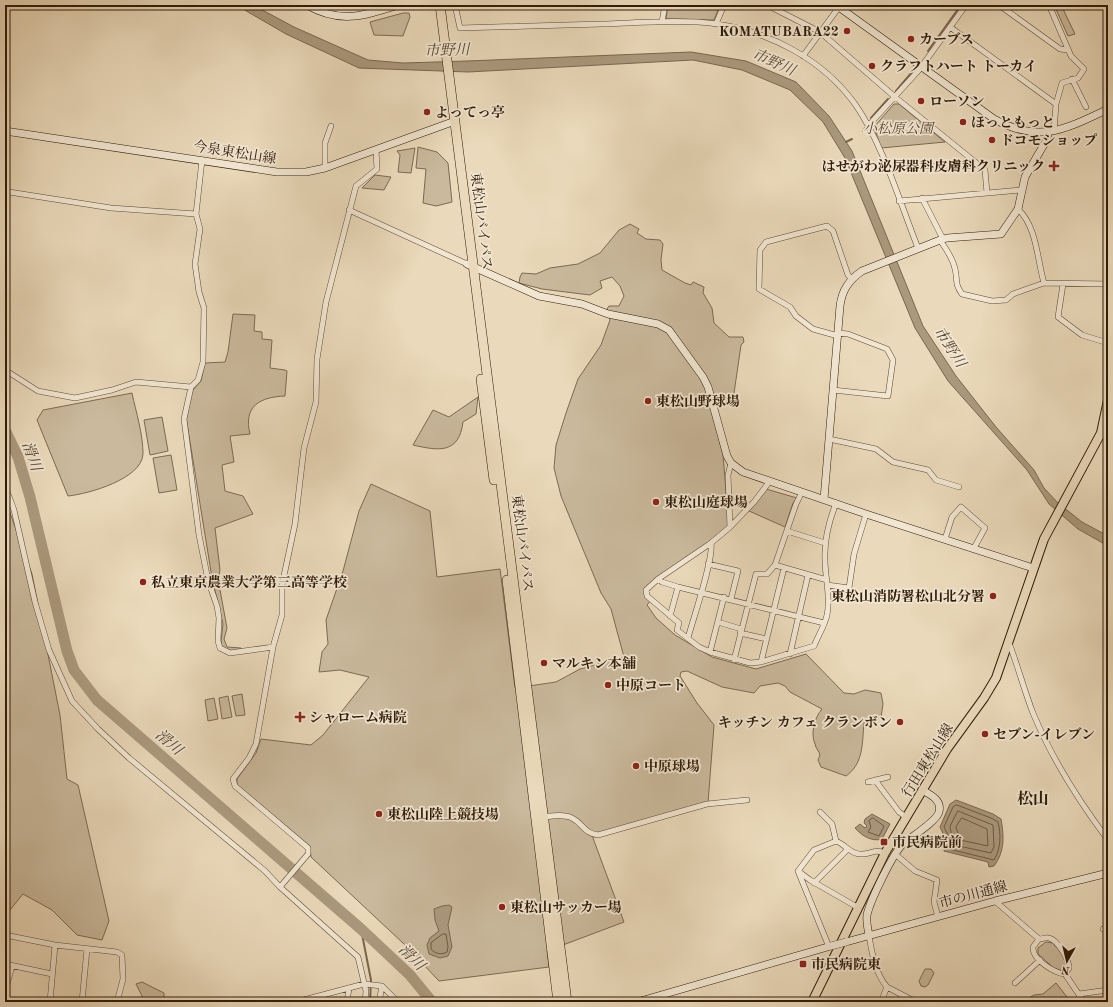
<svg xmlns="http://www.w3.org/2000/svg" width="1113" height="1007" font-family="'Old Standard TT','Noto Serif JP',serif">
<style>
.green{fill:#cab99c;stroke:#7d6a52}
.water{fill:#ab997d;stroke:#7a674e}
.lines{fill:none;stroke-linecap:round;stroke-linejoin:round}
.shore{stroke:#6e5a42;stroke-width:1}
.stream{stroke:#7a674e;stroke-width:2}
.river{stroke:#ab997d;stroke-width:11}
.street-casing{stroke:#5e4b34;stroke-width:6}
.secondary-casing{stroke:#301c08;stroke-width:8}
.primary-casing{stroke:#301c08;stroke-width:10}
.highway-casing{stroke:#301c08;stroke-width:10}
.street{stroke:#f1e6d2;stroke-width:5}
.secondary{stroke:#f1e6d2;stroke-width:7}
.primary{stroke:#ead9ba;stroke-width:8}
.highway{stroke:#ead9ba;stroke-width:9}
.secondary-bridge-casing{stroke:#301c08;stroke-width:8;stroke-linecap:butt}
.secondary-bridge{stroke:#f1e6d2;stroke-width:7}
.poi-dot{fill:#8f2418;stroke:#f1e6d2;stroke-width:1.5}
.labels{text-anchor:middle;stroke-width:3.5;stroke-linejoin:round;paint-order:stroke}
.poi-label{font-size:14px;font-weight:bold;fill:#301c08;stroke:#f1e6d2;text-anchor:start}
.park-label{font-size:14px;font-style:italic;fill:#5e4b34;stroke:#f1e6d2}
.street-label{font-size:14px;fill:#301c08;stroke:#f1e6d2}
.water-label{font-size:15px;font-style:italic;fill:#5b4831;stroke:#f1e6d2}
.quarter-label{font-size:16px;font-weight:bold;fill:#301c08;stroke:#f1e6d2}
</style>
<rect width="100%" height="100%" fill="#ead9ba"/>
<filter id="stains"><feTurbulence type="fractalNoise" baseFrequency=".005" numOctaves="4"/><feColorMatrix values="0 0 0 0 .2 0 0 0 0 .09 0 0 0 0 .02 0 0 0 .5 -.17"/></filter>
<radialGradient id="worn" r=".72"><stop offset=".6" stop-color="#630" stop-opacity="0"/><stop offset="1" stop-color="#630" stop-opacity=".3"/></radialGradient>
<path class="green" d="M 668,5 L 720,5 L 714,20 L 666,19 Z
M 1054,5 L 1062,7 L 1075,34 L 1068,36 Z
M 403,13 L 409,13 L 410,17 L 403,36 L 374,35 L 370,22 Z
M 894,104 L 899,104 L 945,142 L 881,148 L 874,127 Z
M 418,147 L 437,152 L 448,163 L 452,202 L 436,206 L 423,203 L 426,169 L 416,168 Z
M 415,148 L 411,173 L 398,172 L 400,155 L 397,151 Z
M 375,175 L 391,177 L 384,190 L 362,188 Z
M 630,224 L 639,229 L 637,233 L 646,239 L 660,240 L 663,244 L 661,260 L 662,270 L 685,283 L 691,285 L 693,282 L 704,287 L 703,293 L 712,308 L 714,323 L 729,337 L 743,337 L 744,342 L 741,345 L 732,407 L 720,402 L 714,419 L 723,455 L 729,527 L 645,589 L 650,601 L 647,605 L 656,618 L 675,635 L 712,657 L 756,669 L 806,654 L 844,693 L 854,694 L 865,690 L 881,693 L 883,704 L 881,717 L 864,723 C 862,743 864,763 846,776 L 821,767 L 818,760 L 820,755 C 819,751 816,749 815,744 C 810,733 815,717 822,709 L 790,692 L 785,686 L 778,683 L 760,686 L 754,693 L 722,687 L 687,671 L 681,672 L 680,676 L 697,703 L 714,725 L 708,803 L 594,834 L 593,838 L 624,922 L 547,951 L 549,967 L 439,981 L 404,944 L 311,857 L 310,846 L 240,787 L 237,784 L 237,779 L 256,753 L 261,739 L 311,745 L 323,735 L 369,677 L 340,670 L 319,672 L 322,652 L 328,644 L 326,620 L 343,571 L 359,511 L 371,484 L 430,511 L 437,577 L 500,569 L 515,688 L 556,682 L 580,669 L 624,657 L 611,609 L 601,593 L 561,496 L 554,468 L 556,445 L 566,413 L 578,379 L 601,345 L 610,320 L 607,309 L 609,306 L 619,306 L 624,296 L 620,286 L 612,277 L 600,281 L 602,288 L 590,295 L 542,289 L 519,283 L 520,277 L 522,273 L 536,274 L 550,268 L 578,264 L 600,253 L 619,230 Z
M 233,314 L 255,315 L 254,331 L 262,332 L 262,339 L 272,340 L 270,368 L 285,370 L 287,371 L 285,396 C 260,397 243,406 250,434 L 230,436 L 234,462 L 222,465 L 225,491 L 243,496 L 253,514 L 215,528 L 220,570 L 218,579 L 227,628 L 224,639 L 227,647 L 241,648 L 241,650 L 232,651 L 222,647 L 221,641 L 223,624 L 212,578 L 186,417 L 191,392 L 201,381 L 205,363 L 225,362 L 228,352 Z
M 132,393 C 136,412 143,434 143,454 C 142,479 88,494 68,496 L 37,420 L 43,410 Z
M 478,397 L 476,414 L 463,422 C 459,454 439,451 413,445 L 433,410 L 449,417 Z
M 162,417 L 168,451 L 150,455 L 144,420 Z
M 171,455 L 177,490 L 159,493 L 153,458 Z
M 766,489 L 797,498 L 793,503 L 785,527 L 749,511 Z
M 5,499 L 32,574 L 60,715 L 67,779 L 78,785 L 109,921 L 102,940 L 77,935 L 52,910 L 23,894 L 5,916 Z
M 242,694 L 245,715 L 236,716 L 232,696 Z
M 228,696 L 232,717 L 222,719 L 219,698 Z
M 214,698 L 218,719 L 208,721 L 205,700 Z
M 1046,942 L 1053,943 C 1060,952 1071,960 1064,971 L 1057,971 L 1038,954 L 1038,948 Z
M 925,969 L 931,969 L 934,973 L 928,985 L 925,987 L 921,986 L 919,981 Z
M 142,982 L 164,993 L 164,1002 L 145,1002 L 136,984 Z
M 1056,983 L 1071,1002 L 1022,1002 L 1034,995 L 1043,994 Z"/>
<path class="water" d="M 236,5 L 253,5 L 294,27 L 368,60 L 403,63 L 467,61 L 691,52 L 746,61 L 796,82 L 829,116 L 852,151 L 923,326 L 956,376 L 996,427 L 1034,470 L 1044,488 L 1058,503 L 1082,522 L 1108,536 L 1108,546 L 1078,529 L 1049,504 L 1027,470 L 948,381 L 915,328 L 845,158 L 823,122 L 790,90 L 742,70 L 693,60 L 468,72 L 359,68 L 286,34 Z
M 956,800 L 993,814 L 1001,819 C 1004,837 1005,851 994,866 L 989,867 L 988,862 L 944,851 L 945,838 L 940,827 L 950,804 Z
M 872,814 L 890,824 L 882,839 C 872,842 862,836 855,828 L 860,824 L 865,828 L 867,826 L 864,823 L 865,819 Z
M 442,906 L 449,905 L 452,907 L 448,925 L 452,947 L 448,956 L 440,958 L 429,954 L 427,945 L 430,938 L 439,931 L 435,920 L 434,909 Z"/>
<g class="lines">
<path class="shore" d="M 957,805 L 991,818 L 998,822 C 1001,835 1001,848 994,860 L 949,849 L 949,837 L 944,827 L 953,807 Z
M 958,811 L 993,825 L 994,847 L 991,853 L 954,845 L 950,827 Z
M 873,818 L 884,826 L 879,836 L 868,832 L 871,827 L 869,821 Z
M 962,818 L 987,829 L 988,846 L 960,840 L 956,827 Z
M 443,934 L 446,934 L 448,947 L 447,952 C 442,955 435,954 431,949 L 431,943 Z"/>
<path class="stream" d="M 928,51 L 961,5
M 896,91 L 913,71
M 871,118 L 888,99
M 863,131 L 865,128
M 846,142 L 852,139
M 361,929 L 371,980 L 370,1002"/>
<path class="river" d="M 5,430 L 18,457 L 30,497 L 67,651 L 74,670 L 97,700 L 361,929 L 410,975 L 432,1002"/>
<g class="street-casing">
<path id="street" d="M 455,5 L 460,28 C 507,27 555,25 602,24 C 638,23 682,19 717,24 C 771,32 823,60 855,104 C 883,144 900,203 918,248
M 767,5 L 820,32 L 895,97 L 985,170 L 987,193
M 999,5 L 1060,49 L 1068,50
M 1049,5 L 1071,56 L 1084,69 L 1078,78 L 1062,83 L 1056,104 L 1054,131
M 662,22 L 665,5
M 716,24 L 724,5
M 950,27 L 1056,104
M 803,56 L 839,7
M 1072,79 L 1086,107
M 868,126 L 919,70 L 966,5
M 202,160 L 196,214 L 200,229 L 195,264 L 199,292 L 204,308 L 203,362 L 198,380 L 191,387 L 184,419 L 199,535 L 208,580 L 217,606 L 219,618 L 218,641 L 220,648 L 230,653 L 273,647
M 325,168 L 325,143 L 331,126
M 887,170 L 976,163
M 9,192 L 111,208 L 196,214
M 922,198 L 943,239
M 899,201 L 1021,190
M 1018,209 C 1037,227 1037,259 1044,283
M 349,210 L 467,264
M 940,240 C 946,249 953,258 955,269 C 958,280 954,283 962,294 L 992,301 L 1006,300 L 1013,294 L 1044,283 L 1108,284
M 1063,284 L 1058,317 L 1082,335 L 1108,343
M 838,336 L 813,329 L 796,316 L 790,307 L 759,289 L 760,250 L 766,242 L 827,226 L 833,231 L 848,275 L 852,279
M 5,370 L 38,391 L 75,398 L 112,390 L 136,382 L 191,387
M 833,390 L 888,396 L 893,360 L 887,349 L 848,334 L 838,333
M 829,439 L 876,449 L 893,462 L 928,470 L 936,480 L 959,487
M 731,463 L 728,475 L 730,527 L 711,543 L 658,579 L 646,590 L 647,596 L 679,623 L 677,630 L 699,647 L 710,652 L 750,663 L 761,662 L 814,646 C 818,636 825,625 827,615 C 831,596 825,578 825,560 C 824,540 829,521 836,503
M 5,486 L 14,510 L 35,602 L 49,650 L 72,701 L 98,729 L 129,758 L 265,871 L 280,887 L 358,957 L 366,991 L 365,1002
M 730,527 L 754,502 L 770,481
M 787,531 L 825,543
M 945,539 L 952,517 L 961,507 L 985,528 L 974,548
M 708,564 L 738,571 L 731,599
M 775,565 L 796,504 L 802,492
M 658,579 L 662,582 L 678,587 L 824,623
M 827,585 L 849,588 L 854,554 L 866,514
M 670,616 L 678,587
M 718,622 L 741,629
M 740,633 L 767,639
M 688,638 C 693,619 714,559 711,543
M 1009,643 C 1018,666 1024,690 1033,713 C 1052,759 1078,800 1108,840
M 710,652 L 724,597
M 790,654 L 808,575
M 734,660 L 756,574 L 767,574 L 775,565 L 827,580
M 761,662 L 784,568
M 875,780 L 899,812 L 906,817
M 868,782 L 888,777
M 820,812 L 832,824 L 836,841
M 543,817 C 552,816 564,814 572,818 C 584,824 583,833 598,835 L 707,804 L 747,800
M 895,854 L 915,871 L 937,880 L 934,902 L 938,917
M 798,871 L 814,850 L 836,841 C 845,844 850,854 860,854 C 871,855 873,848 885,853
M 798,871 L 829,947
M 798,871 L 810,880 L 857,907
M 814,883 L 848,849
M 280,887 L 308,854 L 308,848 L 235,786 L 233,779 L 249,758 L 256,744 L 273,647 L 282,615 L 282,585 L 295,524 L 304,448 L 316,402 L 317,359 L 326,302 L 356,186 L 377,169 L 376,150
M 995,901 L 1039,939 C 1043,939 1046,937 1049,938 C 1058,940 1069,960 1069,968 L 1065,974
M 1103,929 L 1108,931
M 5,935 L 55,945 L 117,952 L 122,955 L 123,979 L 117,1002
M 869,936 C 872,953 875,973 887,987 L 916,1002
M 1039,939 L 1033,947 C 1032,960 1055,973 1065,974
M 5,964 L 52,974
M 1065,974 L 1084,1002
M 1015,983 L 1040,960
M 5,992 L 12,966
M 1079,994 L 1108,990
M 5,999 L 19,1002
M 50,1002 L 55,945
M 82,1002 L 87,949
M 296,1002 L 364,984 L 382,986 L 398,1002
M 347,1002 L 349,988
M 379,1002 L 382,986
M 881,1002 L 887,987"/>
</g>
<g class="secondary-casing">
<path id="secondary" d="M 307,5 C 340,24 363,16 398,5
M 836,5 L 994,119 C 1039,144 1066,129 1108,109
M 5,131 L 277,172 L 306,172 L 325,168 L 455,121
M 467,264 L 539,296 L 582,304 L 608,314 L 658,324 L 669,330 L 703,377 L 708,387 L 727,456 L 731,463 L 743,472 L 866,514 L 1033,568
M 824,499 L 840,306 C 842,290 849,280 862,271 L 940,240 L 947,238 L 1001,234 L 1018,209 L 1025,177 L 1046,141 L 1049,131
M 869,936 C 868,929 866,922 867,915 C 870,901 893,853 903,844 C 911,837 937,821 939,812 C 942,800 931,795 922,790
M 846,942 L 995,901 L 1108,873
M 637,1002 L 831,946"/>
</g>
<g class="primary-casing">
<path id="primary" d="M 812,1002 L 885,853 L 947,749 L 984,698 L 996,678 L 1044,539 L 1101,433 L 1108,400"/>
</g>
<g class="highway-casing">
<path id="highway" d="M 440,5 L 567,1002
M 481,379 L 494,480
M 507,580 L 558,1002"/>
</g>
<use href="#street" class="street"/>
<use href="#secondary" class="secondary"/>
<use href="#primary" class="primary"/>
<use href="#highway" class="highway"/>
<g class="secondary-bridge-casing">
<path id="secondary-bridge" d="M 831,946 L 846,942"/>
</g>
<use href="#secondary-bridge" class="secondary-bridge"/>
</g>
<g class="poi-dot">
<circle cx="847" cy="31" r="4"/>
<circle cx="911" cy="39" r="4"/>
<circle cx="872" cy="66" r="4"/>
<circle cx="921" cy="101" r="4"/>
<circle cx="427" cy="112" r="4"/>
<circle cx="963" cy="122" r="4"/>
<circle cx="992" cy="140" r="4"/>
<path d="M1052 160h4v4h4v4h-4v4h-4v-4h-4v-4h4z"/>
<circle cx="648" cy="401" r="4"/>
<circle cx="656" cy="502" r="4"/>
<circle cx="143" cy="582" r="4"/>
<circle cx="993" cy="596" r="4"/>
<circle cx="544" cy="663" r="4"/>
<circle cx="608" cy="685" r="4"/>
<path d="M298 711h4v4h4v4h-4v4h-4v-4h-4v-4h4z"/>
<circle cx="900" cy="722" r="4"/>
<circle cx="985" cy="734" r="4"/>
<circle cx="636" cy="766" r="4"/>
<circle cx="379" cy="814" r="4"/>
<rect x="880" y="838" width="8" height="8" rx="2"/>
<circle cx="502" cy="907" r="4"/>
<rect x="799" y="960" width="8" height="8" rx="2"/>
</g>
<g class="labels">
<g class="poi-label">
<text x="839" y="36" text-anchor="end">KOMATUBARA22</text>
<text x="919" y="44">カーブス</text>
<text x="880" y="71">クラフトハート トーカイ</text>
<text x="929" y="106">ローソン</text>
<text x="435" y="117">よってっ亭</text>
<text x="971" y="127">ほっともっと</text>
<text x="1000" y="145">ドコモショップ</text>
<text x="1045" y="171" text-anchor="end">はせがわ泌尿器科皮膚科クリニック</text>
<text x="656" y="406">東松山野球場</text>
<text x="664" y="507">東松山庭球場</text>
<text x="151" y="587">私立東京農業大学第三高等学校</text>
<text x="985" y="601" text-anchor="end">東松山消防署松山北分署</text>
<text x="552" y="668">マルキン本舗</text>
<text x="616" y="690">中原コート</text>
<text x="309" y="722">シャローム病院</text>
<text x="892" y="727" text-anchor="end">キッチン カフェ クランボン</text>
<text x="993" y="739">セブン-イレブン</text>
<text x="644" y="771">中原球場</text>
<text x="387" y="819">東松山陸上競技場</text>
<text x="892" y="847">市民病院前</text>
<text x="510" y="912">東松山サッカー場</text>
<text x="811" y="969">市民病院東</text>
</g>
<g class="park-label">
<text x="898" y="133">小松原公園</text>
</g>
<g class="street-label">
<text transform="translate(235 152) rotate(9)" y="5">今泉東松山線</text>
<text transform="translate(482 221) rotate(83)" y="5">東松山バイパス</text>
<text transform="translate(523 543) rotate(83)" y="5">東松山バイパス</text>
<text transform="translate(927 760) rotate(-58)" y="5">行田東松山線</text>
<text transform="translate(973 894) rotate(-15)" y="5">市の川通線</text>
</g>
<g class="water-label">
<text transform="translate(447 50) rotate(-2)" y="5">市野川</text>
<text transform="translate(774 62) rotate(24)" y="5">市野川</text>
<text transform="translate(950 347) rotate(57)" y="5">市野川</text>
<text transform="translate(32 456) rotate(70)" y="5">滑川</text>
<text transform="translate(169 742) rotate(41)" y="5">滑川</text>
<text transform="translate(412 957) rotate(45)" y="5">滑川</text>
</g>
<g class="quarter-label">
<text x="1033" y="804">松山</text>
</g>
</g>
<rect width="1113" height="1007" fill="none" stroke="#ead9ba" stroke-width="20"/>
<rect x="6" y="6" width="1101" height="995" fill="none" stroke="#301c08" stroke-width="2"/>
<rect x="10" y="10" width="1093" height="987" fill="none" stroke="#301c08"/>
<g transform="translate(1067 961) rotate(188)" stroke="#f1e6d2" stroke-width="3" paint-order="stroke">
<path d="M0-3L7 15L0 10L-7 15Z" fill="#301c08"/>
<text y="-6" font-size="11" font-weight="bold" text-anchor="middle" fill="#301c08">N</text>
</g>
<rect width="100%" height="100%" filter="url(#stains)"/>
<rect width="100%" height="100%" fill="url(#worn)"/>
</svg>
